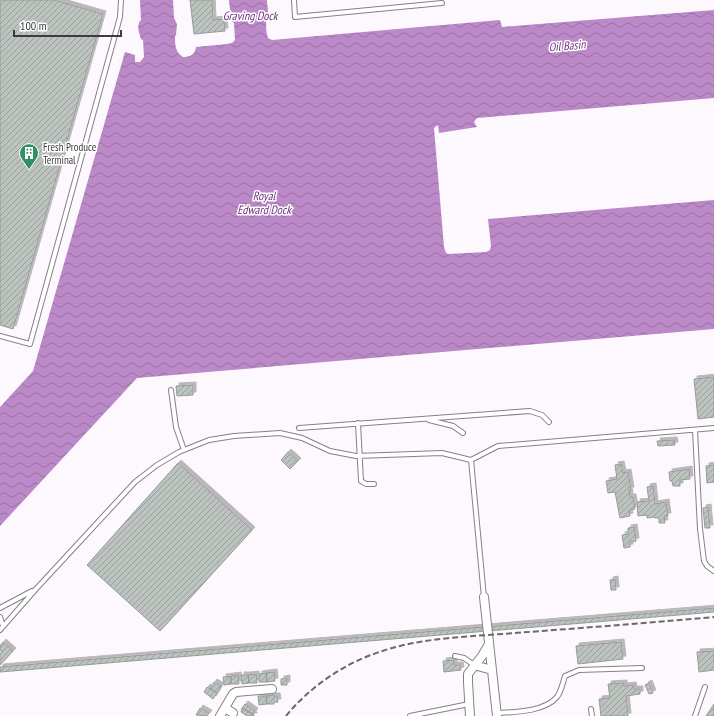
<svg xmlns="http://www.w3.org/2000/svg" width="714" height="716" font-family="'PT Sans Narrow',sans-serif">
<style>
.water{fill:url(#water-waves)}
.building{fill:url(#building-hatch);stroke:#959c98;filter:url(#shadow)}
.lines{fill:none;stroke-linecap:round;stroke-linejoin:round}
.lane-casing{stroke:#848085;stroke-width:6}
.street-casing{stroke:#848085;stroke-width:10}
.lane{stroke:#fff;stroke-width:4}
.street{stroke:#fff;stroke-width:8}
.rail{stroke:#6b686b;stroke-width:2;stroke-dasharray:6 3;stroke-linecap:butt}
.labels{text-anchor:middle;stroke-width:3;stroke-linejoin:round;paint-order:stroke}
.poi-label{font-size:11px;fill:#3d3b3d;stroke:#fff;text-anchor:start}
.water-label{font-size:12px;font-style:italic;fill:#713480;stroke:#fff}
</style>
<defs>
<pattern id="water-waves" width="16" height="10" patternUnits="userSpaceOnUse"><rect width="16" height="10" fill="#bb89c7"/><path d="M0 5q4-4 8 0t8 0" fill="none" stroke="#9971a3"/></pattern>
<pattern id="building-hatch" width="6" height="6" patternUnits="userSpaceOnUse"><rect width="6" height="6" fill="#bcc3bf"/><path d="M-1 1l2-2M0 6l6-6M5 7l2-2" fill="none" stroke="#9aa09c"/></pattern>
<filter id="shadow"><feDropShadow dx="3" dy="-3" stdDeviation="0" flood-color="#0004"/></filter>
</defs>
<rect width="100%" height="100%" fill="#fdf8fe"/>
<path class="water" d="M 140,0 L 173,0 L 174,18 L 177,24 L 176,35 L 175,36 C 175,45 175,52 183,57 C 190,57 195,55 196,47 L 227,44 L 232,43 L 235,40 L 234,23 L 231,20 L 229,0 L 267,0 C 267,4 268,9 268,13 C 266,21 265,29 268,38 L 272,40 L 500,20 L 502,27 L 714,10 L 714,98 L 477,118 L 474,122 L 477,127 L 439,133 L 438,125 L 434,128 L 444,247 L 446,253 L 448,254 L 486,252 L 490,250 L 491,246 L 488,219 L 714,200 L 714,329 L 137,378 L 0,526 L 0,407 L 33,371 L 125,52 L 135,55 L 135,62 L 140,62 L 144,57 L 143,40 L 141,39 C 139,33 136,25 141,20 Z"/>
<path class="building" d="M 0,0 L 54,0 L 103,14 L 13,329 L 0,325 Z
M 190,0 L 212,0 L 213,20 L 224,19 L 225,31 L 194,34 Z
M 714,377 L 714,417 L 698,419 L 694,379 Z
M 193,385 L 193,395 L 177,396 L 176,386 Z
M 674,440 L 675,445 L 658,446 L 657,441 Z
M 288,452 L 298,461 L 290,469 L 281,460 Z
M 178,463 L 252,530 L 160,631 L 87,565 Z
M 621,464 L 623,473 L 628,472 L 631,490 L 629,490 L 630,497 L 633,497 L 635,509 L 629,510 L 630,516 L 620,518 L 615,492 L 608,493 L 606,481 L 617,479 L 615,465 Z
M 714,465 L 714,482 L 707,483 L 706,466 Z
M 689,469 L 690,479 L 680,480 L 680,486 L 673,486 L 672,481 L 670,481 L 669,472 Z
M 653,486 L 655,504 L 666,502 L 668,516 L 664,516 L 665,523 L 659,523 L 659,518 L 655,518 L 655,517 L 647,518 L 647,515 L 638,516 L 637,502 L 649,501 L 647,487 Z
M 708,507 L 710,528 L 705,528 L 703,508 Z
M 634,527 L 636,541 L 630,542 L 630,547 L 624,548 L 622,535 L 628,534 L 628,528 Z
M 615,579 L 616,590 L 611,590 L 610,580 Z
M 714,608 L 714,612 L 0,672 L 0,667 Z
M 3,642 L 13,651 L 0,665 L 0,654 L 2,651 L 0,650 L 0,646 Z
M 621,642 L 623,659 L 578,664 L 576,646 Z
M 714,651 L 714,670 L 699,672 L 697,652 Z
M 454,660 L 454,665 L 460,665 L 461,670 L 444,672 L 443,661 Z
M 274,672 L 275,681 L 267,682 L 266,673 Z
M 266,673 L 267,682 L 259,682 L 259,674 Z
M 256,674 L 257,683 L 249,683 L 248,675 Z
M 238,675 L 239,684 L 231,684 L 231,676 Z
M 241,675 L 248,675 L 249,683 L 242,684 Z
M 231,676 L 231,684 L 224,685 L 223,677 Z
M 287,678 L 287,685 L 281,685 L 281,679 Z
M 214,682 L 221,686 L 217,693 L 210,688 Z
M 624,683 L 624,686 L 633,685 L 634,689 L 640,689 L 640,694 L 626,696 L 628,716 L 601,716 L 599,699 L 610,698 L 608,684 Z
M 649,683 L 653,693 L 649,694 L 645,685 Z
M 207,687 L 217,693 L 213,699 L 204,692 Z
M 273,695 L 273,696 L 277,696 L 278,702 L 274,702 L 274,704 L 267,704 L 266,696 Z
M 258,696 L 266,696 L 267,704 L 259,705 Z
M 245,704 L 255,711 L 253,714 L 242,708 Z
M 714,704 L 714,716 L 706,716 Z
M 200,708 L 209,713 L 207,716 L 196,715 Z
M 242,708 L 254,715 L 254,716 L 247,716 L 241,712 Z"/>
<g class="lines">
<g class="lane-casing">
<path id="lane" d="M 294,0 L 295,17 L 442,3
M 0,336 L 30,344 L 120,17 L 121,0
M 171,390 L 176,427 L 184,450
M 429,420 L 453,426 L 463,433
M 358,423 L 361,481 L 366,484 L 374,484
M 299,428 L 530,411 L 542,415 L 549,422
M 695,430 L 700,529 L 704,561 L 707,566 L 714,571
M 471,460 L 498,446 L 714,428
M 0,608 L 32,591
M 0,617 L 3,626
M 0,630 L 36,589 L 135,482 L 157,465 L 179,452 L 209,440 L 234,436 L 280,433 L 302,438 L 330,451 L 356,456 L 442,453 L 471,460 L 484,597
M 455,656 L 464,658 L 474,665
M 591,709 L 592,716
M 497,713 C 515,712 544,712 557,697 C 561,692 563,682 565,676 L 579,670 L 642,668
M 410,716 L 469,704
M 695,716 L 705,687"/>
</g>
<g class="street-casing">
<path id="street" d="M 484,597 L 497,716
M 474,665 L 492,670
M 225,708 L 233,713
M 220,716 L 233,694 L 236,692 L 272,689
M 470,716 L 468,682 L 468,674 L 482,656 L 489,644"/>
</g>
<use href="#lane" class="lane"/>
<use href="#street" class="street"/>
<path class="rail" d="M 286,716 C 308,689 339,667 371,655 C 417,637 467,637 515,633 C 581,628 648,623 714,617"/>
</g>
<defs>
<g id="building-pin" transform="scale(1)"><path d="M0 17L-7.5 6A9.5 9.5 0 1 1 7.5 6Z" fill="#308d65" stroke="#fff"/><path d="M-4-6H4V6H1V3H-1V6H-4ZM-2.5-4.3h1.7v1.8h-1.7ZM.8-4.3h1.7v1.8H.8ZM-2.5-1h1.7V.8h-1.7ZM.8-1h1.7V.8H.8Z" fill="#fff"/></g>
</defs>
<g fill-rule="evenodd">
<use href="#building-pin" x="29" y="153"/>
</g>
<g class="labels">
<g class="poi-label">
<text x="43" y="151">Fresh Produce<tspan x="43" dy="13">Terminal</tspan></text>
</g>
<g class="water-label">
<text x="250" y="20">Graving Dock</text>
<text transform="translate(567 46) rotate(-5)" y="4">Oil Basin</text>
<text x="264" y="200">Royal<tspan x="264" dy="14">Edward Dock</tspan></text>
</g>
</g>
<path d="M14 30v6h107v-6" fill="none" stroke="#3d3b3d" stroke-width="2"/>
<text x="20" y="30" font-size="12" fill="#3d3b3d" stroke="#ffffff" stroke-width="3" paint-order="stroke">100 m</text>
</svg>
